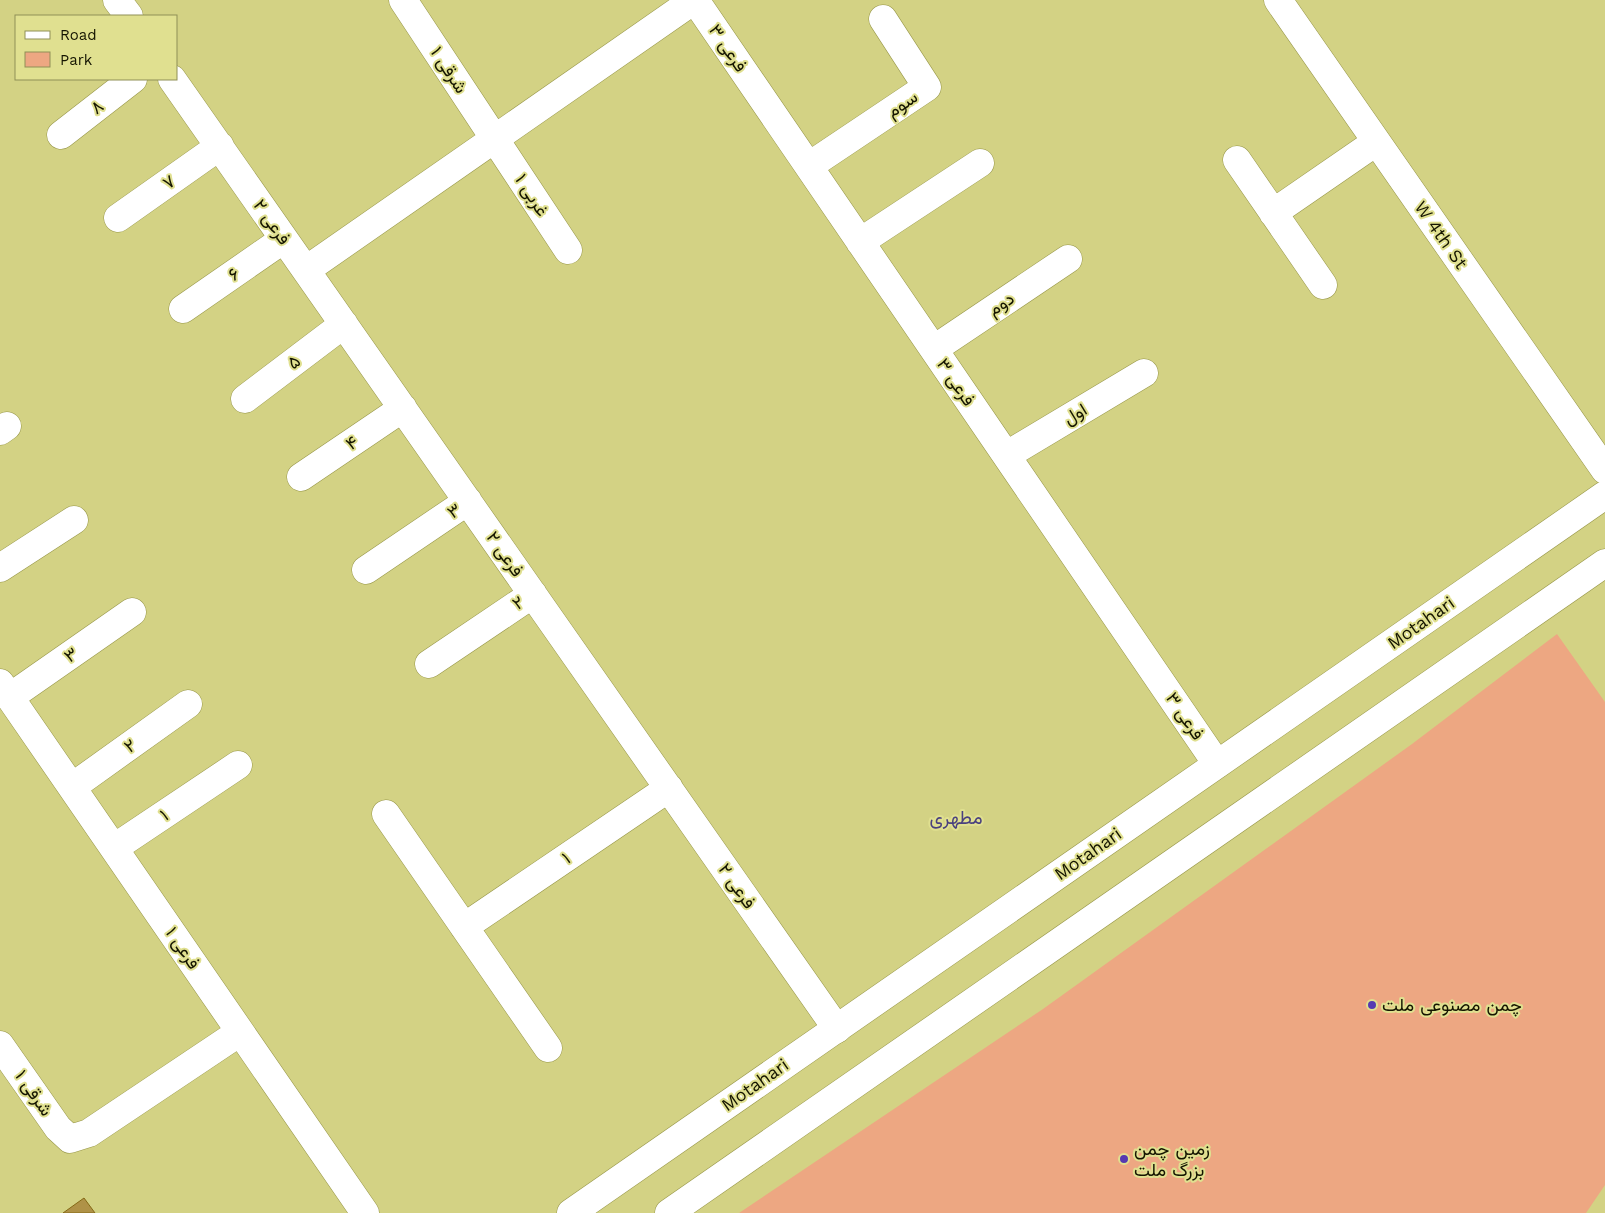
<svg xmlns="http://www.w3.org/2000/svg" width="1605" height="1213" font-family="'Work Sans',Vazirmatn,sans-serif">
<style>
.green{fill:#eda782}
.building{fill:#af9247;stroke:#846816}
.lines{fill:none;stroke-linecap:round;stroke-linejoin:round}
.street-casing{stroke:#989749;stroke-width:29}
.secondary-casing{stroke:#989749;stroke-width:29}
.street{stroke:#fff;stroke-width:28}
.secondary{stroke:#fff;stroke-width:28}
.poi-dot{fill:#5639b1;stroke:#e0e090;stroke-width:2}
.labels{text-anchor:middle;stroke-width:4;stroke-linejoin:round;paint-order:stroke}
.street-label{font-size:18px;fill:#151500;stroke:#e0e090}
.poi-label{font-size:18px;fill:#151500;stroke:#e0e090;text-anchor:start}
.neighbourhood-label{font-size:19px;fill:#4a417f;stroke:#e0e090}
</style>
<rect width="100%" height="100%" fill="#d3d284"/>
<path class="green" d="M 1557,634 L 1605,702 L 1605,1185 L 1586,1213 L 739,1213 L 1043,1009 L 1412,744 Z"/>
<path class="building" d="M 84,1198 L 95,1213 L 63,1213 Z"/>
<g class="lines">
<g class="street-casing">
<path id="street" d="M 117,0 L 129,16
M 403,0 L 568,250
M 695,0 L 1217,764
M 1278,0 L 1605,470
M 172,79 L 837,1029
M 61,135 L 133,79
M 1237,160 L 1323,285
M 809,166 L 927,87 L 883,19
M 1273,213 L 1376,142
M 118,218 L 220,146
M 860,242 L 980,163
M 306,270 L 694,0
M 183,309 L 284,239
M 934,349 L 1068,259
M 245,399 L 344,324
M 0,431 L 7,426
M 1007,455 L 1144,373
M 301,477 L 403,408
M 0,568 L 74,520
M 366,570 L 468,501
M 429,664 L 533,594
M 0,683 L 365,1213
M 10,697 L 132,612
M 72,787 L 188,704
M 386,814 L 548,1048
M 114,848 L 238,765
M 464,927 L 669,788
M 0,1045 L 58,1128 L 70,1139 L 89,1133 L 240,1032"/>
</g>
<g class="secondary-casing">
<path id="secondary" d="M 571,1213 L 1605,495
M 669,1213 L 1605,563"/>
</g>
<use href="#street" class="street"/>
<use href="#secondary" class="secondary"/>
</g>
<g class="poi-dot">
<circle cx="1372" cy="1005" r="5"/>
<circle cx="1124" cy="1159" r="5"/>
</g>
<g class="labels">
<g class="street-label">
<text transform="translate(728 48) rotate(56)" y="6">فرعی ۳</text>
<text transform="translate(449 70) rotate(57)" y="6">۱ شرقی</text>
<text transform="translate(902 104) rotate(-34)" y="6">سوم</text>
<text transform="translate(97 107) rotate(-38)" y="6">۸</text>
<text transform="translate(169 182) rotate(-35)" y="6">۷</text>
<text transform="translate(532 195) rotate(57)" y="6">۱ غربی</text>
<text transform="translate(272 222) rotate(55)" y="6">فرعی ۲</text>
<text transform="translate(1441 235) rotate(55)" y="6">W 4th St</text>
<text transform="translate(234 274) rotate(-35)" y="6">۶</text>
<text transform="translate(1001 304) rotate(-34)" y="6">دوم</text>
<text transform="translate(294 362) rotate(-37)" y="6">۵</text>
<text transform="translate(956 382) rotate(56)" y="6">فرعی ۳</text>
<text transform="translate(1075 414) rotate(-31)" y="6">اول</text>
<text transform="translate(352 443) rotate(-34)" y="6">۴</text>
<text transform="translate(454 511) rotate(-34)" y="6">۳</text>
<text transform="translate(505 554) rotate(55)" y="6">فرعی ۲</text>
<text transform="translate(518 603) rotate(-34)" y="6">۲</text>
<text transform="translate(1421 623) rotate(-35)" y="6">Motahari</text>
<text transform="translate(71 655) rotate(-35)" y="6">۳</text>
<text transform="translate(1185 716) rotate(56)" y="6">فرعی ۳</text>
<text transform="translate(130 746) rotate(-35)" y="6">۲</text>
<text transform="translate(164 815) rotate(-34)" y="6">۱</text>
<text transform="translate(1088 854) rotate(-35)" y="6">Motahari</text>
<text transform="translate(566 858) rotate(-34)" y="6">۱</text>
<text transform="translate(737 886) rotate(55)" y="6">فرعی ۲</text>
<text transform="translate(183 948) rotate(56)" y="6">فرعی ۱</text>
<text transform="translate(755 1085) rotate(-35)" y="6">Motahari</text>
<text transform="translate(34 1093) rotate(55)" y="6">۱ شرقی</text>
</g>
<g class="poi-label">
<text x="1382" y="1011">چمن مصنوعی ملت</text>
<text x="1134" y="1155">زمین چمن<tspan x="1134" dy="21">بزرگ ملت</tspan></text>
</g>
<g class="neighbourhood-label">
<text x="956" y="824">مطهری</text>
</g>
</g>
<rect x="15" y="15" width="162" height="65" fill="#e0e090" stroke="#8f8f56"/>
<rect x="25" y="31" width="25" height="8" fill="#ffffff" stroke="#8f8f56"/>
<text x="60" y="40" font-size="15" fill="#151500">Road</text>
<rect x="25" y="52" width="25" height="15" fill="#eda782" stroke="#8f8f56"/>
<text x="60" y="65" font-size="15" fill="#151500">Park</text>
</svg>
